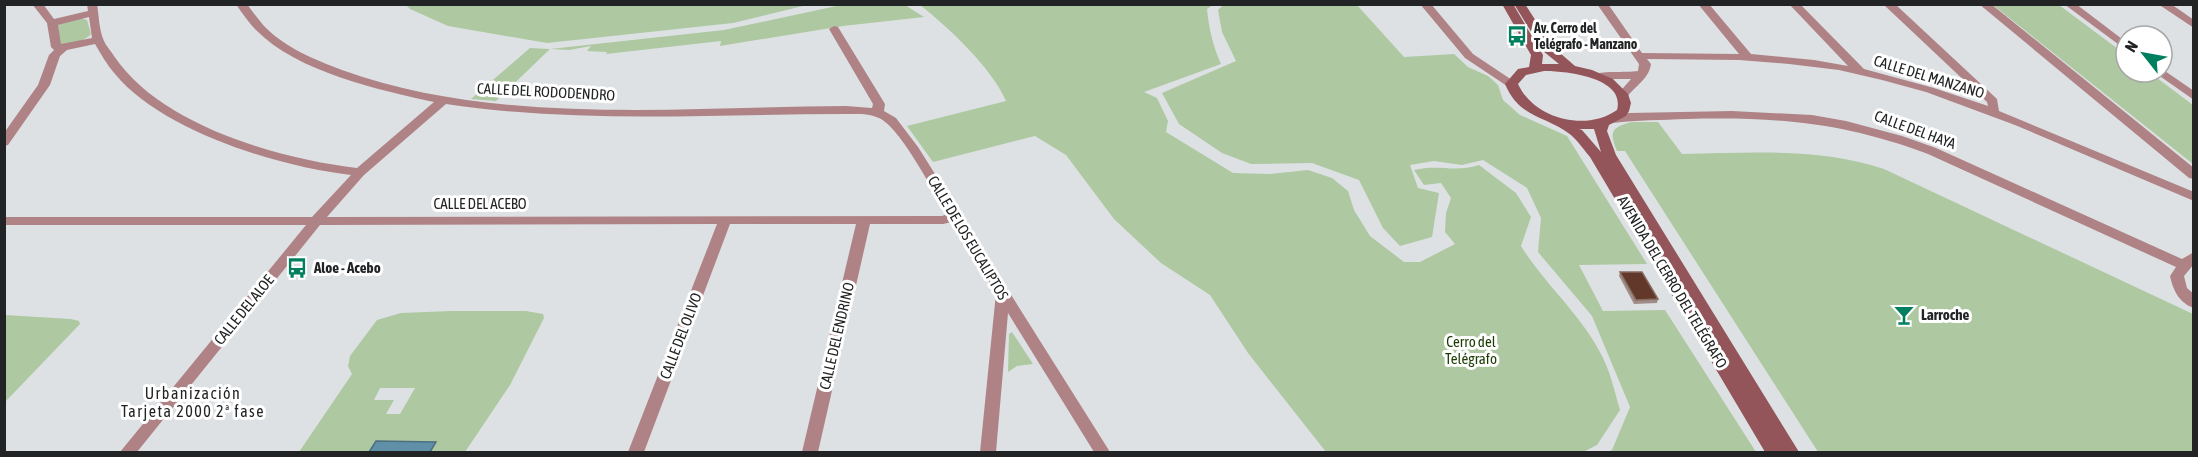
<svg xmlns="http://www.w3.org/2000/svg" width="2198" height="457" font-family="'Asap Condensed',sans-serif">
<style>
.green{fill:#aec8a1;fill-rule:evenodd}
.water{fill:#5f90a7;stroke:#4d6f80;stroke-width:1.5}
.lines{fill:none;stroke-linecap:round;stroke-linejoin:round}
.street{fill:#af8385;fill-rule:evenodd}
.secondary{fill:#94555a;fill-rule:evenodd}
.wall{fill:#9f8c86}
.building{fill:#613829;stroke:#866b61;stroke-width:1.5}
.labels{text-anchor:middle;stroke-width:6;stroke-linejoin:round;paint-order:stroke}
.far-poi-label{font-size:14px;font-weight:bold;fill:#222324;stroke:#fff;text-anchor:start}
.street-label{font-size:15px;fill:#222324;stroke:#fff}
.poi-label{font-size:15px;font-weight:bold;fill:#222324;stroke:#fff;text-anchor:start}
.park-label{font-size:15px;fill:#1b3c00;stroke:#fff}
.neighbourhood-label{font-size:16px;letter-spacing:1.5px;fill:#222324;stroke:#fff}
</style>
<rect width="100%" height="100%" fill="#dde1e4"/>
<path class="green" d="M 1224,4 L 1357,5 L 1404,57 L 1454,54 L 1468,67 L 1488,76 L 1498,85 L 1503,100 L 1520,115 L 1567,136 L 1647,264 L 1579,265 L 1603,311 L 1665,310 L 1756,452 L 1608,452 L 1612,450 L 1630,407 L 1592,316 L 1538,252 L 1541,218 L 1527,188 L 1483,160 L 1462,165 L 1434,161 L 1410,165 L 1418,188 L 1439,193 L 1432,237 L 1400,246 L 1383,228 L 1359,180 L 1312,163 L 1251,164 L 1222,153 L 1179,124 L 1162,93 L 1236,61 L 1222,32 L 1218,10 Z
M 406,5 L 807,5 L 733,23 L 547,43 L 448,26 L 410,9 Z
M 841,5 L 905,5 L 924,17 L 843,26 L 720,46 L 721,41 L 606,54 L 607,52 L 587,51 L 591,46 L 569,50 L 550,49 L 496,101 L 471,99 L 530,48 L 550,49 L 724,30 Z
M 920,5 L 1213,5 L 1207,9 C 1209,29 1213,46 1221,64 L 1144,92 L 1157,98 L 1168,121 L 1166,132 L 1233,173 L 1269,174 L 1308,170 L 1332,178 L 1348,191 L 1354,210 L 1370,236 L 1404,262 L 1420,262 L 1455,244 L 1445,232 L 1446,213 L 1451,198 L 1441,183 L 1424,185 L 1414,170 C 1440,164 1454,173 1479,165 L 1516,193 L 1531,217 L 1521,246 C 1545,285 1583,316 1603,358 C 1611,374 1615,393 1620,410 L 1597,445 L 1583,452 L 1326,452 L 1248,353 L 1210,295 L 1161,263 L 1114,219 L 1066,155 L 1035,136 L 933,162 L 907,126 L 1006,101 C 992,68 948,27 920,5 Z
M 1993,5 L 2059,5 L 2126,55 L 2126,72 L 2149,72 L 2193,105 L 2193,164 Z
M 81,18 L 87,20 L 91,34 C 84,42 70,45 59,44 L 58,25 Z
M 1632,122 L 1658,122 L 1682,154 C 1750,153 1818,147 1884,169 L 2193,314 L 2193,452 L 1818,452 L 1625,151 L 1617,151 C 1609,132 1611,127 1632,122 Z
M 451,311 L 526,311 L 543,314 L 544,318 L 510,385 L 465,452 L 430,452 L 435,442 L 376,441 L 369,452 L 299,452 L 352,374 L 348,366 L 350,356 L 377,320 L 401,313 ZM 380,388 L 415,388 L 400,414 L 386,414 L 394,400 L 374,400 Z
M 5,315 L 71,319 L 79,321 L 80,324 L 5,402 Z
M 1012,332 L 1033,364 L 1017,366 L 1008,372 L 1009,334 Z"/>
<path class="water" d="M 376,441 L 436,442 L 430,452 L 369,452 Z"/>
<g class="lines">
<path class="street" d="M 32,4 L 43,4 L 54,19 L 88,11 L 87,4 L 97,4 C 99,16 99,30 104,41 C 106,46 111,51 114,56 C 160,125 279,159 357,168 L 434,102 C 379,90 297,72 256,30 C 249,23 242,13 236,4 L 247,4 C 252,11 258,19 264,26 C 284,47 315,60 342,70 C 495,126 685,107 846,106 L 872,108 L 873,104 L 829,29 L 834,26 L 838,27 L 885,104 L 884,111 L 896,118 L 918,147 L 1110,452 L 1094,452 L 1008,313 L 996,452 L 980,452 L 996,293 L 952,222 L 943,224 L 870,224 L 818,452 L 802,452 L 856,224 L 730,224 L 644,452 L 628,452 L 717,224 L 320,225 L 137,452 L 120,452 L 306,225 L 4,225 L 4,217 L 312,217 L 351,175 C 279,167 162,131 115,74 C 107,65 101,54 95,44 L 67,50 L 60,56 L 50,85 L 8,145 L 4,146 L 4,133 L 38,85 L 49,55 L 54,50 L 51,47 L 47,23 ZM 89,17 L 92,38 L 61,44 L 58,25 ZM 446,104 C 578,124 713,114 846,114 C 857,114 869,113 879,118 C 901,128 933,192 947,214 L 942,216 L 327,217 L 364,175 Z
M 1420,4 L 1431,4 L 1473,54 L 1515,82 L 1515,86 L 1507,86 L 1465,58 Z
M 1597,4 L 1608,4 L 1642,53 L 1739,54 L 1698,4 L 1709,4 L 1751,54 L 1814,60 L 1848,66 L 1789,4 L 1800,4 L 1864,69 L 1934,88 L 1988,106 L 1987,102 L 1883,4 L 1895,4 L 1997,99 L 1999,111 L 2194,192 L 2194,201 L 2015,125 L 1926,92 L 1882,80 L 1839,70 L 1789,64 L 1739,60 L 1647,59 L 1651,64 C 1649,79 1635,86 1627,97 L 1619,97 L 1617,95 L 1631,79 L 1597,79 L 1591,76 C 1599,70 1626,73 1638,71 L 1639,64 Z
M 1979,4 L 1991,4 L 2194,168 L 2194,179 L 2189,178 Z
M 2064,4 L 2076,4 L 2126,42 L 2126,50 Z
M 2158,4 L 2171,4 L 2194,20 L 2194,28 Z
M 2162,69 L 2194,91 L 2194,100 L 2154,72 L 2162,72 Z
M 1732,111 L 1812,115 L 1846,121 L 1902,136 L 1936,148 L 2182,259 L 2194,252 L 2194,264 L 2184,276 L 2187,288 L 2194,294 L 2194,308 C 2179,303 2173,290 2170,276 L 2176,267 L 1928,154 C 1842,122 1778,117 1687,119 C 1662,120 1637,120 1613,123 L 1607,119 L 1609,116 L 1629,113 Z"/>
<path class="secondary" d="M 1502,4 L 1513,4 L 1543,55 L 1542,64 L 1559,64 L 1543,51 L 1514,4 L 1525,4 L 1552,46 L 1575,66 L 1592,70 L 1613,79 L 1628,94 L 1631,103 L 1629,111 L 1626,116 L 1609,125 L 1607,131 L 1616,155 L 1799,452 L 1765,452 L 1590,157 C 1584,150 1578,141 1571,135 C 1545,115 1520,119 1505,84 L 1518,69 L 1529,67 L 1531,55 ZM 1544,71 C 1565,71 1626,77 1617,110 C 1586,132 1534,119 1518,84 L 1526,75 ZM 1579,129 L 1594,129 L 1601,152 L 1582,130 Z"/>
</g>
<path class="wall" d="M 1620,272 L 1658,299 L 1657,303 L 1634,304 L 1619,276 Z"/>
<path class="building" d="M 1620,272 L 1642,272 L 1658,299 L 1636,300 Z"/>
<defs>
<g id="bus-bare" transform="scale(1.62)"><path d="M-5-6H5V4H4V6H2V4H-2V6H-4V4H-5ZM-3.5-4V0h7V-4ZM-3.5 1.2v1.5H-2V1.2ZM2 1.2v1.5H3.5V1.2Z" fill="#007f5f" stroke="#fff" stroke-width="2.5" paint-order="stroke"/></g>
<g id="bar-bare" transform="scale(1.62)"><path d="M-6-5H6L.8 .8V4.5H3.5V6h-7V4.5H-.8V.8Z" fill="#007f5f" stroke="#fff" stroke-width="2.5" paint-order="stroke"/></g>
</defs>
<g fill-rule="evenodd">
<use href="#bus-bare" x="1517" y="36"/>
<use href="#bus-bare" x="297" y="268"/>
<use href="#bar-bare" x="1904" y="315"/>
</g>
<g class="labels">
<g class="far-poi-label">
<text x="1534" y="33">Av. Cerro del<tspan x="1534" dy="16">Telégrafo - Manzano</tspan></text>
</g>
<g class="street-label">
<text transform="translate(1929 77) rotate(17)" y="5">CALLE DEL MANZANO</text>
<text transform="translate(546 92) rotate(3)" y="5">CALLE DEL RODODENDRO</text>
<text transform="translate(1915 130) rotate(20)" y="5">CALLE DEL HAYA</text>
<text x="480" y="209">CALLE DEL ACEBO</text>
<text transform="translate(968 238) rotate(59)" y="5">CALLE DE LOS EUCALIPTOS</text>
<text transform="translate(1672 282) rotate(59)" y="5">AVENIDA DEL CERRO DEL TELÉGRAFO</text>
<text transform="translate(244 310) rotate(-51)" y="5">CALLE DEL ALOE</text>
<text transform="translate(681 336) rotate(-69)" y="5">CALLE DEL OLIVO</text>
<text transform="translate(837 336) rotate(-77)" y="5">CALLE DEL ENDRINO</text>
</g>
<g class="poi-label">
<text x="314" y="273">Aloe - Acebo</text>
<text x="1921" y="320">Larroche</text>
</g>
<g class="park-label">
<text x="1471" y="347">Cerro del<tspan x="1471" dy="17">Telégrafo</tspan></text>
</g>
<g class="neighbourhood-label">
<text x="193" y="399">Urbanización<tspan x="193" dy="18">Tarjeta 2000 2ª fase</tspan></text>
</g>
</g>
<rect width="2198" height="457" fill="none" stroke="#222324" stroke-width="12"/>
<g transform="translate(2144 54) rotate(301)"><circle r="28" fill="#ffffff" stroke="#a7a7a7" stroke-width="1.5"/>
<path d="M0-4.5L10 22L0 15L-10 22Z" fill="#007f5f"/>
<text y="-9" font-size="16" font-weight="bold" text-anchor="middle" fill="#222324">N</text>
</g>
</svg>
